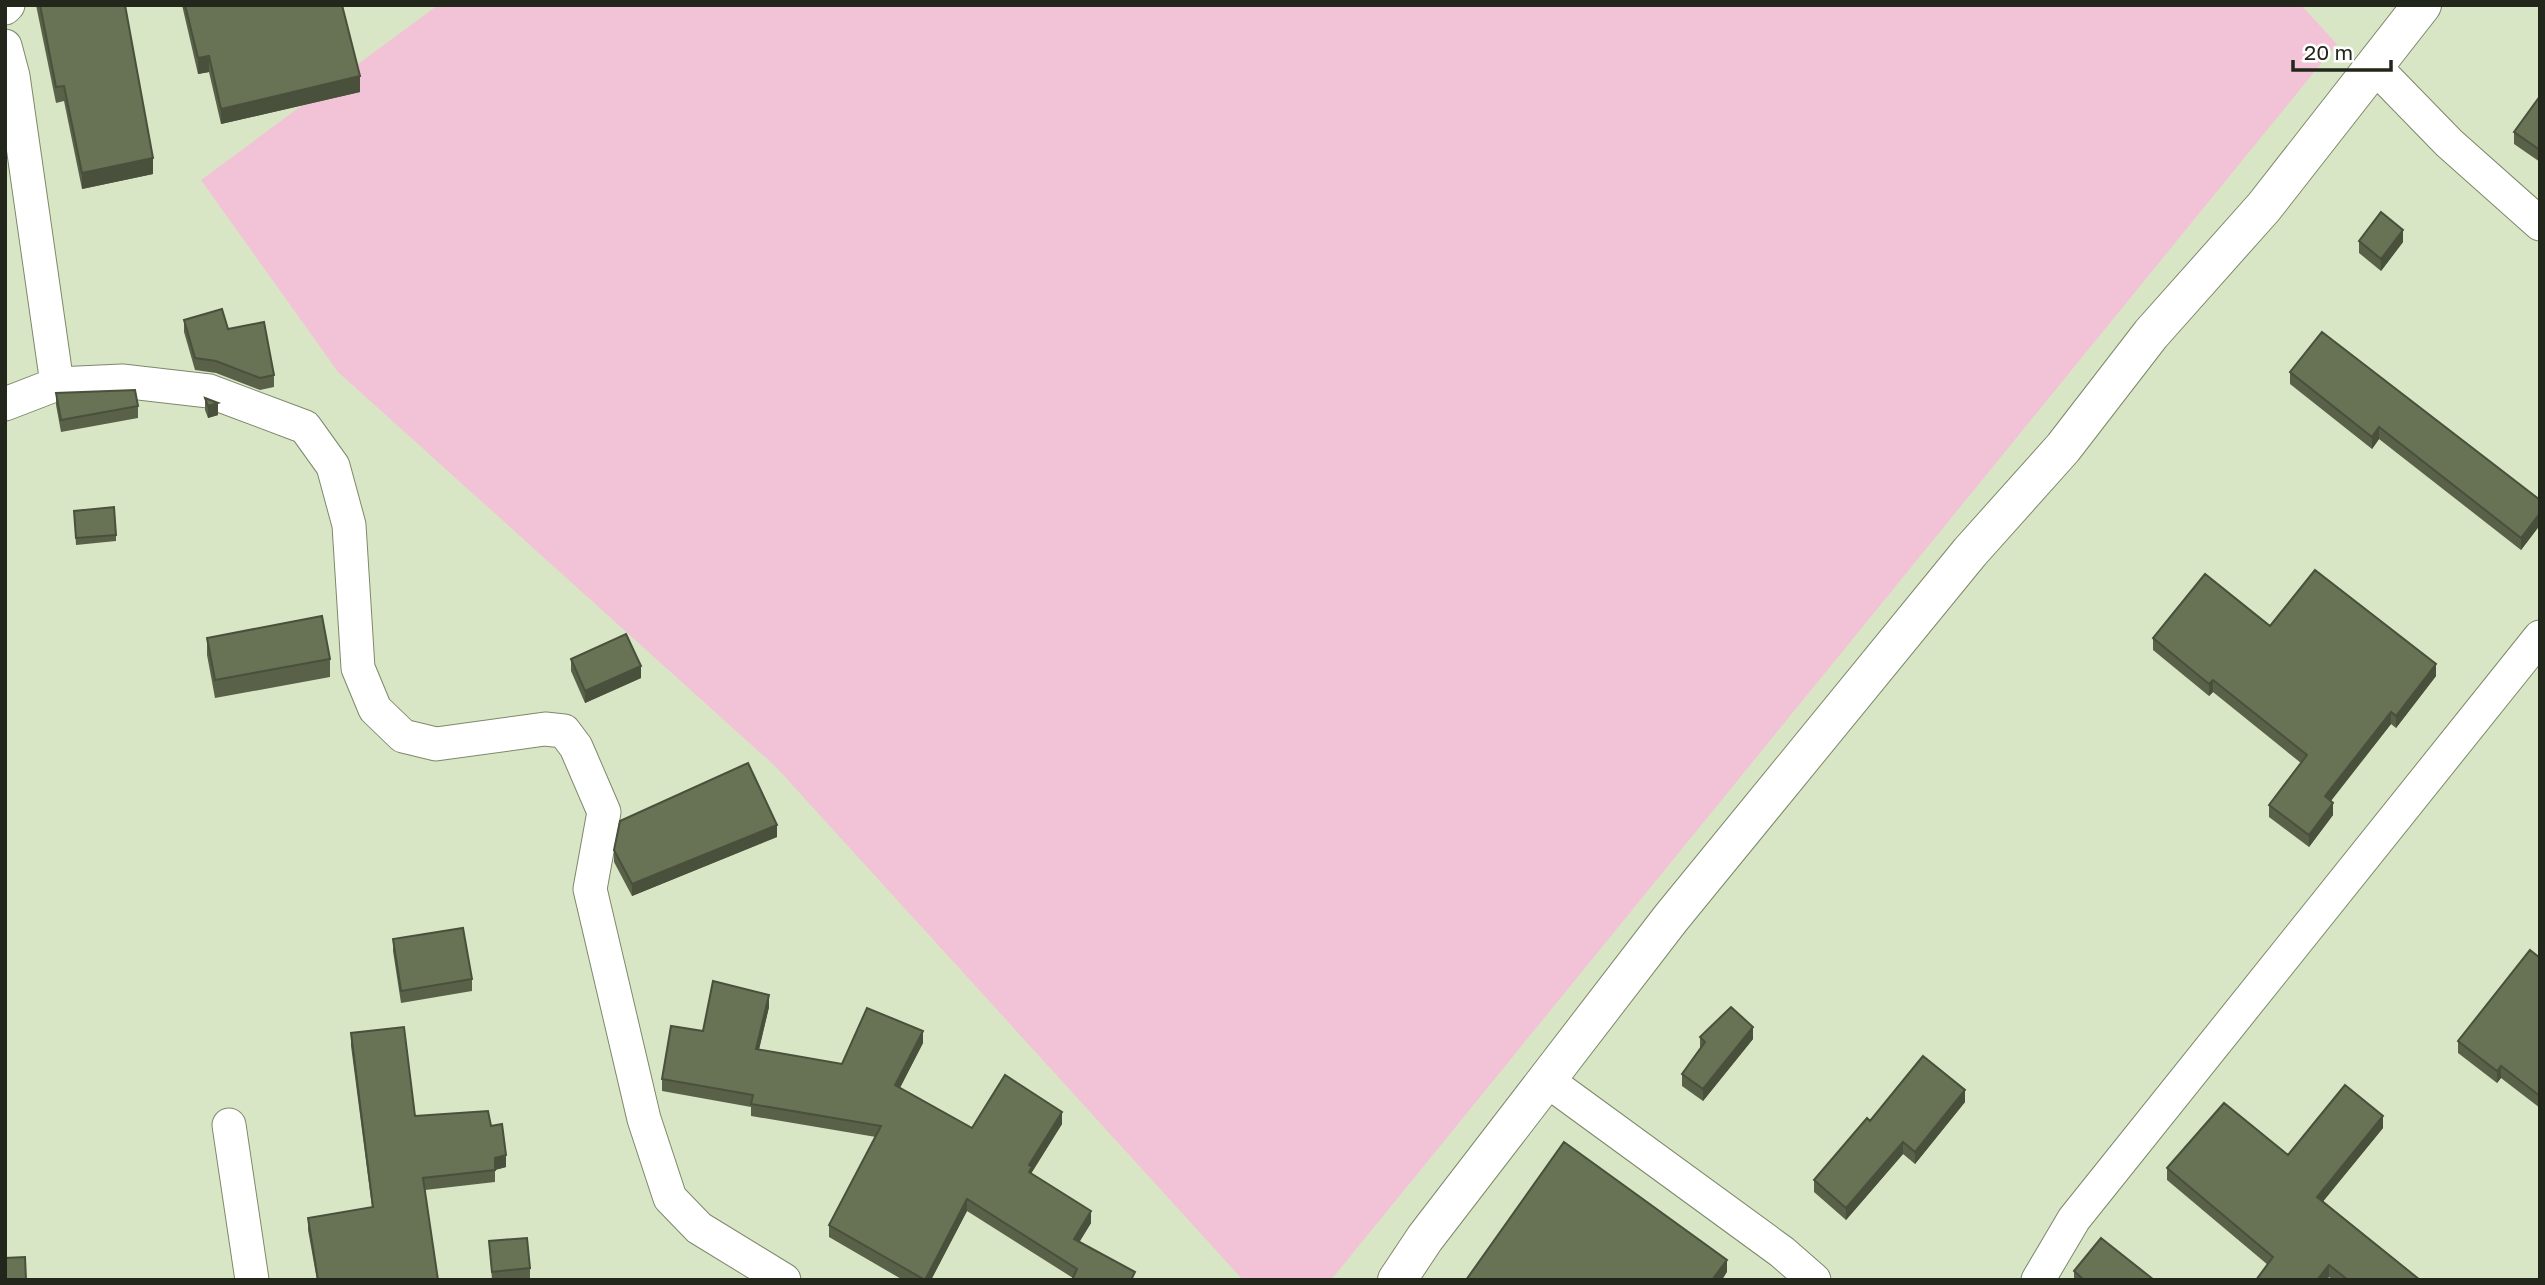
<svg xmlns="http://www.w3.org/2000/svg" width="2545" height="1285" font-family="'Golos Text',sans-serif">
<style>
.green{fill:#f2c3d6}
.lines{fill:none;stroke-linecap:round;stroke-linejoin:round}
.minor-casing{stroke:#7d886a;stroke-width:35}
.tertiary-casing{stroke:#7d886a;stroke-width:40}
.minor{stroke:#fff;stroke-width:33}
.tertiary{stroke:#fff;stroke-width:38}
.wall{fill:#596249}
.shaded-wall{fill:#49503c}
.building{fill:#687255;stroke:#49503c;stroke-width:2}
</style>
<rect width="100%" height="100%" fill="#d9e6c5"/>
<path class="green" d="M 438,5 L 2301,5 L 2337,44 L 1331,1280 L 1243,1280 L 776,767 L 338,372 L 201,180 Z"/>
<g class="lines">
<g class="minor-casing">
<path id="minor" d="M 5,8 L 8,5
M 5,46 L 13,76 L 57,384
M 2375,67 L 2449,143 L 2540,224
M 5,404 L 57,384 L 122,381 L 209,391 L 305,427 L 333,466 L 349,525 L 358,668 L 375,709 L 403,736 L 436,744 L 545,729 L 564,731 L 576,747 L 604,812 L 590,889 L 644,1119 L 670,1198 L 699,1228 L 784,1280
M 1545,1079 L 1782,1252 L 1814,1280
M 229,1125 L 252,1280
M 2038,1280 L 2074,1219 L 2540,637"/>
</g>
<g class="tertiary-casing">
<path id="tertiary" d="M 1397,1280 L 1425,1238 L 1671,918 L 1970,552 L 2063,448 L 2151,334 L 2264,207 L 2422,5"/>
</g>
<use href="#minor" class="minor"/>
<use href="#tertiary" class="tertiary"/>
</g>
<path class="wall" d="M 36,5 L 125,5 L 153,174 L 82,189 L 64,101 L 56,103 Z
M 182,5 L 342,5 L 360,92 L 221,124 L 209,72 L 198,74 Z
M 2540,96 L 2540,162 L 2514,144 L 2514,132 Z
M 2359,241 L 2403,242 L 2381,271 L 2359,253 Z
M 184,320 L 228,329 L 274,375 L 274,387 L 260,390 L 216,373 L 195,370 L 184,332 Z
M 2290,372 L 2540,500 L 2540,525 L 2521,550 L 2379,439 L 2372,449 L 2290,384 Z
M 56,393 L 138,406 L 138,418 L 61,432 L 56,405 Z
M 205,398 L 218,415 L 208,418 L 205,410 Z
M 74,511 L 116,535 L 116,541 L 76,545 Z
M 2270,626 L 2436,676 L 2396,728 L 2391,724 L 2331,801 L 2333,815 L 2309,847 L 2269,817 L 2269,805 L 2301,763 L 2213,692 L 2209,696 L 2153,650 L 2153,638 Z
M 207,638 L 330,659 L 330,677 L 215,698 L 207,655 Z
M 571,659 L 641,678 L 585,703 L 571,671 Z
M 777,837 L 632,896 L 614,862 L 614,850 Z
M 393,939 L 472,979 L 472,991 L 401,1003 L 393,951 Z
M 2540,958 L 2540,1108 L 2501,1078 L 2497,1083 L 2458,1053 L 2458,1041 Z
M 769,1007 L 759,1050 L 842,1064 L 923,1043 L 900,1088 L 972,1128 L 1062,1124 L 1032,1172 L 1032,1174 L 1091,1223 L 1079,1242 L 1135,1280 L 1073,1278 L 967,1211 L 931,1280 L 903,1280 L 829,1237 L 829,1225 L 876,1137 L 751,1116 L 751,1107 L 662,1091 L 662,1079 Z
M 351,1033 L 415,1116 L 491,1126 L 506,1167 L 495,1170 L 495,1182 L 425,1190 L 438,1280 L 317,1280 L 308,1230 L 308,1218 L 372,1207 L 351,1046 Z
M 1700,1037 L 1753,1039 L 1703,1101 L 1682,1086 L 1682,1074 L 1700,1049 Z
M 1965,1102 L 1915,1164 L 1903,1154 L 1846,1220 L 1814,1192 L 1814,1180 L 1870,1121 Z
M 2383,1128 L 2323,1201 L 2420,1280 L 2333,1280 L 2329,1277 L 2326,1280 L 2256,1280 L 2268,1265 L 2167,1180 L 2167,1168 L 2288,1155 Z
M 489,1241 L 530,1268 L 530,1280 L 492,1280 Z
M 2074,1271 L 2154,1280 L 2074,1280 Z"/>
<path class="shaded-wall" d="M 209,56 L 209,72 L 198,74 L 198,58 Z
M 360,76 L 360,92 L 221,124 L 221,109 Z
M 153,158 L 153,174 L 82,189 L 82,173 Z
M 2403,230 L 2403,242 L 2381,271 L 2381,259 Z
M 218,403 L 218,415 L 208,418 L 208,406 Z
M 2379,427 L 2379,439 L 2372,449 L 2372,437 Z
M 2540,513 L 2540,525 L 2521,550 L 2521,538 Z
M 2436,664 L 2436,676 L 2396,728 L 2396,716 Z
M 641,666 L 641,678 L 585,703 L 585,691 Z
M 2213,680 L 2213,692 L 2209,696 L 2209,684 Z
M 2391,712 L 2391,724 L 2325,808 L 2325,796 Z
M 2333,803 L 2333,815 L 2309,847 L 2309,835 Z
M 777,825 L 777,837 L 632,896 L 632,884 Z
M 769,995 L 769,1007 L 756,1061 L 756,1049 Z
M 1753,1027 L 1753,1039 L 1703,1101 L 1703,1089 Z
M 923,1031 L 923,1043 L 895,1097 L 895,1085 Z
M 2501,1066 L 2501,1078 L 2497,1083 L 2497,1071 Z
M 1965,1090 L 1965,1102 L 1915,1164 L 1915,1152 Z
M 1062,1112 L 1062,1124 L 1032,1172 L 1032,1179 L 1029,1184 L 1029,1165 Z
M 2383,1116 L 2383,1128 L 2317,1209 L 2317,1197 Z
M 1903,1142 L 1903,1154 L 1846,1220 L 1846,1208 Z
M 506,1155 L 506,1167 L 495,1170 L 495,1158 Z
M 967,1199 L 967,1211 L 931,1280 L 925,1280 Z
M 1091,1211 L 1091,1223 L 1074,1251 L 1074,1239 Z
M 1727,1260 L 1727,1272 L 1722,1280 L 1712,1280 Z
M 2329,1265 L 2329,1277 L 2326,1280 L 2317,1280 Z"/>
<path class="building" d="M 40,5 L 125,5 L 153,158 L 82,173 L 64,86 L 56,87 Z
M 185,5 L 342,5 L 360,76 L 221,109 L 209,56 L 198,58 Z
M 2540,96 L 2540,150 L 2514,132 Z
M 2381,212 L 2403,230 L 2381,259 L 2359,241 Z
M 222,309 L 228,329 L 264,322 L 274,375 L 260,378 L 216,361 L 195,358 L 184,320 Z
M 2322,332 L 2540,500 L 2540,513 L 2521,538 L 2379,427 L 2372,437 L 2290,372 Z
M 135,390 L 138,406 L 61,420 L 56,393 Z
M 205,398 L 218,403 L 208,406 Z
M 114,507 L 116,535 L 76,538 L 74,511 Z
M 2315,570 L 2436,664 L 2396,716 L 2391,712 L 2325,796 L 2333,803 L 2309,835 L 2269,805 L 2307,755 L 2213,680 L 2209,684 L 2153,638 L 2205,574 L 2270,626 Z
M 322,616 L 330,659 L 215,680 L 207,638 Z
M 626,634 L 641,666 L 585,691 L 571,659 Z
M 748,763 L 777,825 L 632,884 L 614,850 L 620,821 Z
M 463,928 L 472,979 L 401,991 L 393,939 Z
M 2530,950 L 2540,958 L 2540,1096 L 2501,1066 L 2497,1071 L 2458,1041 Z
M 713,981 L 769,995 L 756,1049 L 842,1064 L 867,1008 L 923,1031 L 895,1085 L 972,1128 L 1005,1075 L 1062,1112 L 1029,1165 L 1032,1167 L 1029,1172 L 1091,1211 L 1074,1239 L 1135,1272 L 1131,1280 L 1072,1280 L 1077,1269 L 967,1199 L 925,1280 L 829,1225 L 881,1126 L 751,1104 L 753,1095 L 662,1079 L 671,1026 L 703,1031 Z
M 1731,1007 L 1753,1027 L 1703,1089 L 1682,1074 L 1705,1042 L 1700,1037 Z
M 404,1027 L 415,1116 L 488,1111 L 491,1126 L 502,1124 L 506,1155 L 495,1158 L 495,1170 L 423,1178 L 438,1280 L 318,1280 L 308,1218 L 373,1207 L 351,1033 Z
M 1923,1056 L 1965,1090 L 1915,1152 L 1903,1142 L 1846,1208 L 1814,1180 L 1867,1118 L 1870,1121 Z
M 2345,1085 L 2383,1116 L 2317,1197 L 2420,1280 L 2348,1280 L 2329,1265 L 2317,1280 L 2256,1280 L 2273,1257 L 2167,1168 L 2224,1103 L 2288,1155 Z
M 1564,1142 L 1727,1260 L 1712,1280 L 1466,1280 Z
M 527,1238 L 530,1268 L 492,1272 L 489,1241 Z
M 2101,1238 L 2154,1280 L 2084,1280 L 2074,1271 Z
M 25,1257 L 26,1280 L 5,1280 L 5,1258 Z"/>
<rect width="2545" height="1285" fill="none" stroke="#23271b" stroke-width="14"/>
<path d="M2293 60v10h98v-10" fill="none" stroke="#23271b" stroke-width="3.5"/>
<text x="2304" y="60" font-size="21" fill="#23271b" stroke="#ffffff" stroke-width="5" paint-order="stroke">20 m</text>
</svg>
